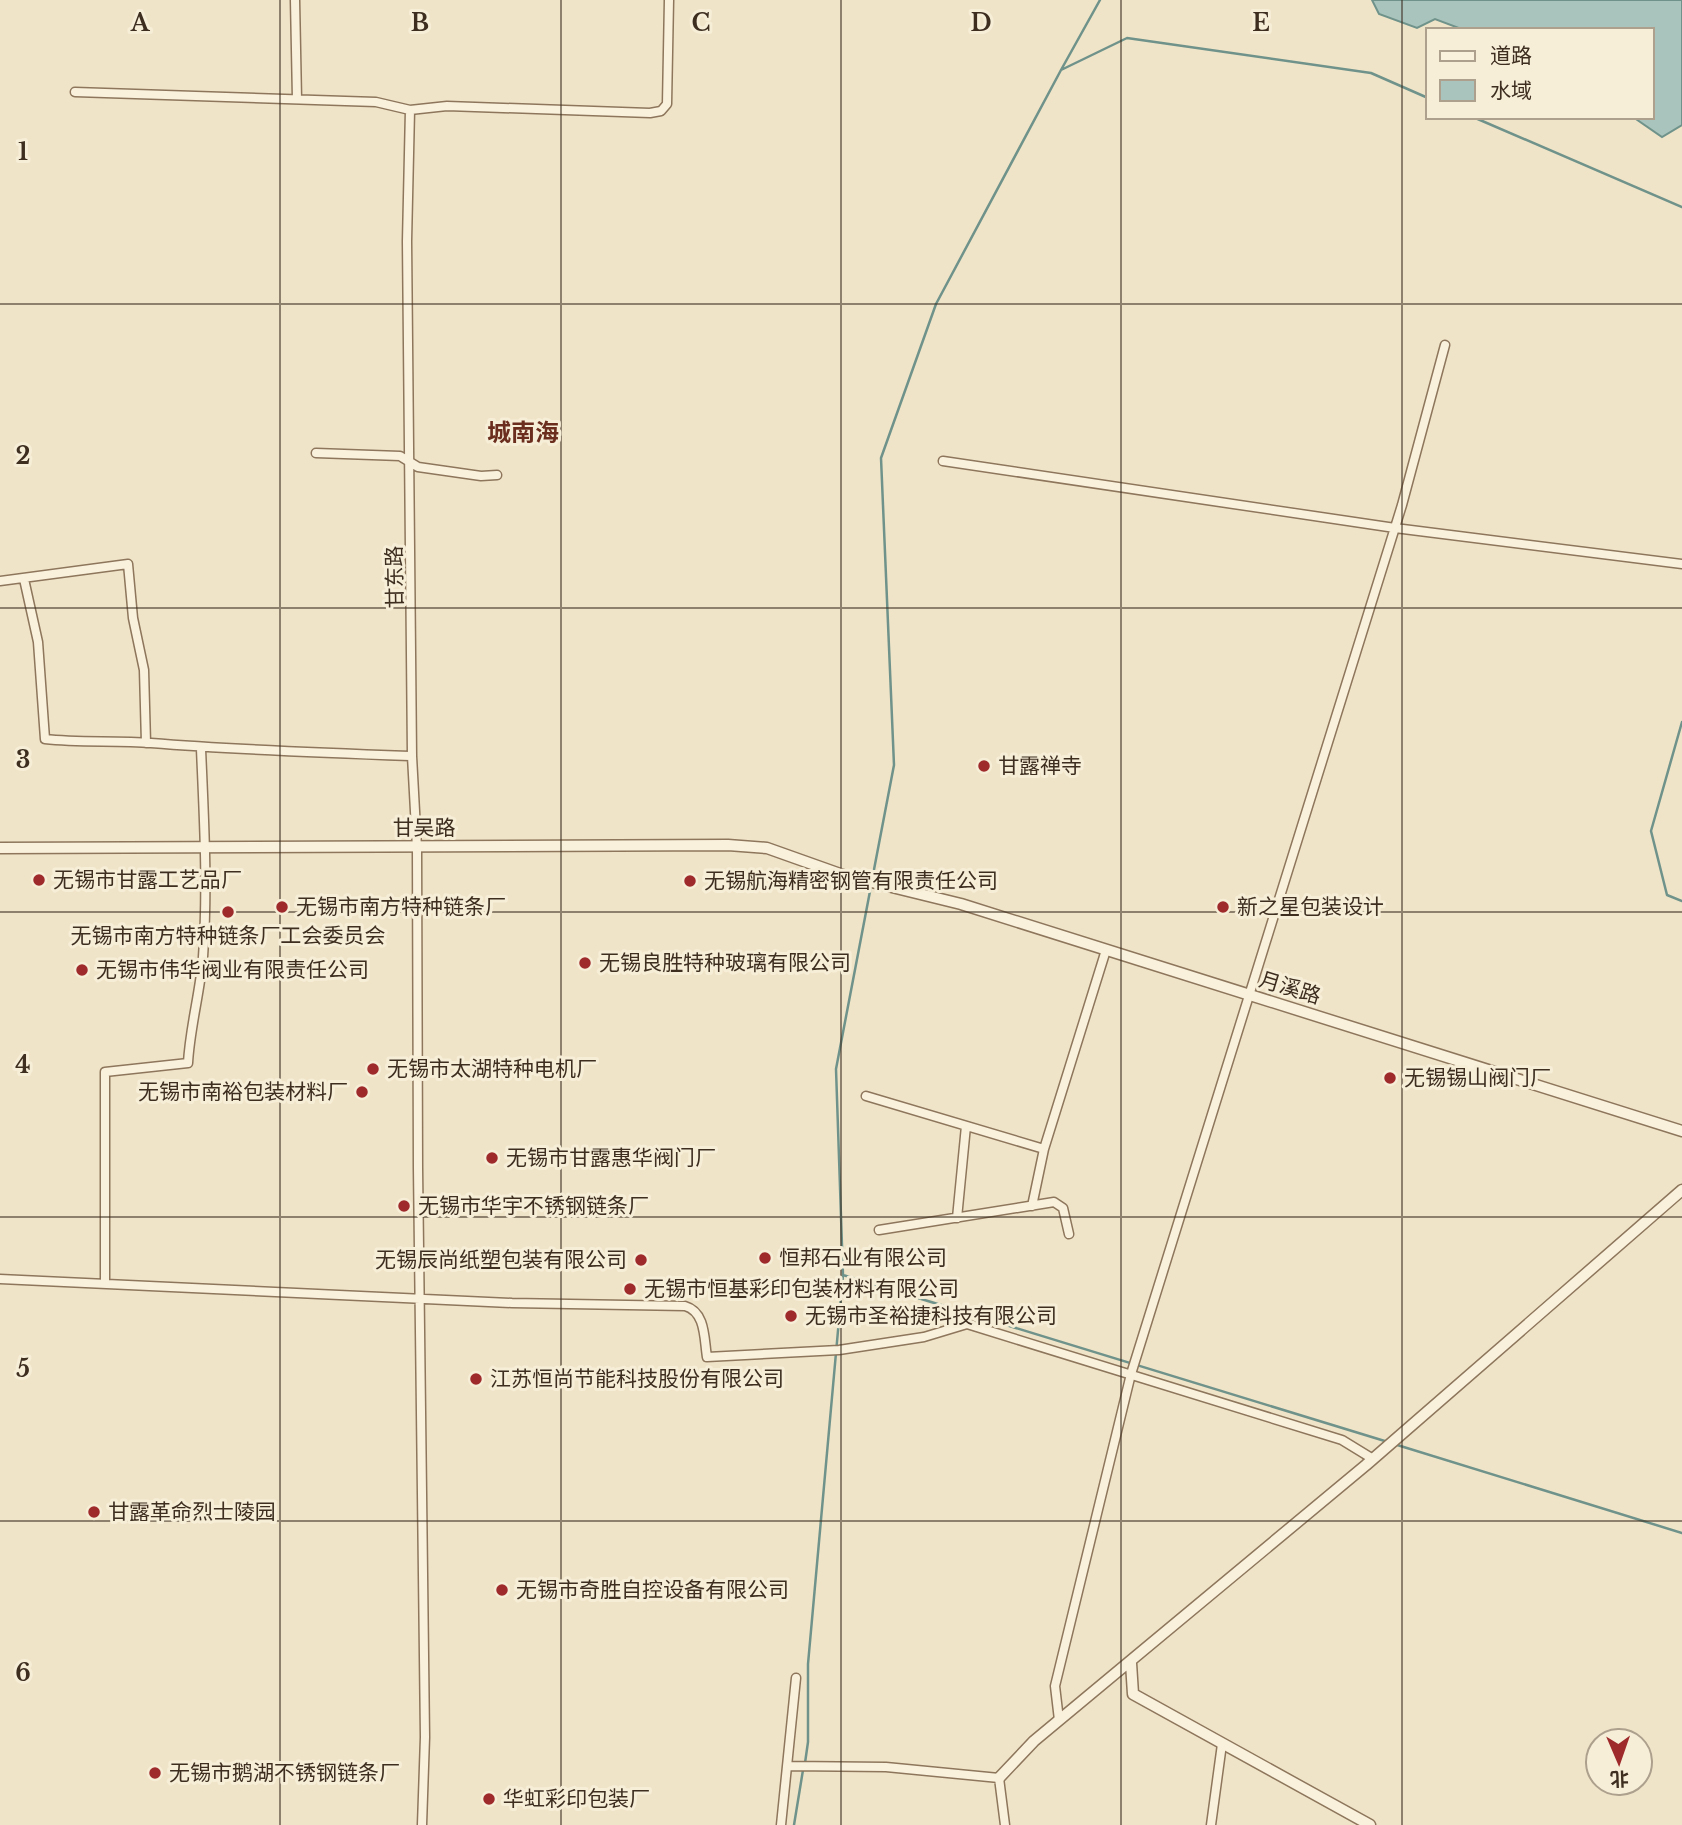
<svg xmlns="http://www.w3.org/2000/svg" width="1682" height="1825" font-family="'Libre Baskerville','Noto Sans SC',serif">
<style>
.water{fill:#a9c4bc;stroke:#6f938a;stroke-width:2}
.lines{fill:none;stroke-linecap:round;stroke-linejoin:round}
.stream{stroke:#6f938a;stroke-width:2.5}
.minor-casing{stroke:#8d765c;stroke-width:11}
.tertiary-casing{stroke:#8d765c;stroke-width:13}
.minor{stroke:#faf1dc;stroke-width:8}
.tertiary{stroke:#faf1dc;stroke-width:10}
.grid{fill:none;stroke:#3d2e20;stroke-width:2;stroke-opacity:0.55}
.poi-dot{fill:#9e2a2b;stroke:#f7eed8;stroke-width:2.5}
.labels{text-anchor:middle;stroke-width:6;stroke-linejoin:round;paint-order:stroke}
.street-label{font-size:21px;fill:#3d2e20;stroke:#f7eed8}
.poi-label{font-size:21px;fill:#3d2e20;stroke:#f7eed8;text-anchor:start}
.quarter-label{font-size:24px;font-weight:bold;fill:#6b2e1e;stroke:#f7eed8}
.grid-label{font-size:23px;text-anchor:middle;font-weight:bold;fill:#3d2e20;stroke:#f7eed8;stroke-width:6;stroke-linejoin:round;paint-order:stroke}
</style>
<rect width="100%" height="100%" fill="#f0e4c8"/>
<path class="water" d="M 1372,0 L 1682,0 L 1682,125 L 1662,137 L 1633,117 L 1652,117 L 1652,30 L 1464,30 L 1435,19 L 1417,28 L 1379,14 Z"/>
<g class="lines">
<path class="stream" d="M 1100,0 L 1061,70 L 1127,38 L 1371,73 L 1428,98
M 1473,117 L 1682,207
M 1682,722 L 1651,831 L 1667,895 L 1682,901
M 872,880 L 894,765 L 881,458 L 936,304 L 1061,70
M 843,1275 L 1388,1442
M 1394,1444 L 1682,1533
M 805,1763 L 808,1742 L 808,1664 L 843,1275 L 836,1069 L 871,886
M 794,1825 L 803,1770"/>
<g class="minor-casing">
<path id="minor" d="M 295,0 L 297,99
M 75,92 L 376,102 L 410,110 L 447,106 L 650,113 L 661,111 L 667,104 L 669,0
M 410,110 L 407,241 L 412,756 L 417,848 L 418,1168 L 425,1737 L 422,1825
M 316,453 L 400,456 L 418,467 L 481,476 L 497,475
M 943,461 L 1395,528 L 1682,564
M 24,579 L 38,642 L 45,739 C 80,743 116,740 151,743 C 237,750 325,753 412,756
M 0,581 L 128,564 L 133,618 L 144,670 L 146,743
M 866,1096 L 1044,1149
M 1032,1206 L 1044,1149 L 1106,950
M 957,1218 L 966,1126
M 879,1230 L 1054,1202 L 1063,1208 L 1069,1234
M 0,1279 L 512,1303 L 685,1306 C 706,1312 704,1339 707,1357 L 839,1350 L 924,1337 L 967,1324 L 1342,1440 L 1373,1459
M 105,1282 L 105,1072 L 188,1063 C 190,1027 200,993 203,957 C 208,888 204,818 201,749
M 1059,1720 L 1055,1686 L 1131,1374 L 1402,505 L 1445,345
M 790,1766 L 886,1767 L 999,1778 L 1005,1825
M 781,1825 L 796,1678
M 1211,1825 L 1222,1744"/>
</g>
<g class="tertiary-casing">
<path id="tertiary" d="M 0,848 L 728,845 L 767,848 L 843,875 L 961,904 L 1682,1131
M 1131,1663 L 1133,1694 L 1370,1825
M 999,1778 L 1034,1741 L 1366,1465 L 1682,1190"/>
</g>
<use href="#minor" class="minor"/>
<use href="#tertiary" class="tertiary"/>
</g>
<path class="grid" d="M 280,0 L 280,1825M 561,0 L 561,1825M 841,0 L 841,1825M 1121,0 L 1121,1825M 1402,0 L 1402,1825M 0,304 L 1682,304M 0,608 L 1682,608M 0,912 L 1682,912M 0,1217 L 1682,1217M 0,1521 L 1682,1521"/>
<g class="poi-dot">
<circle cx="984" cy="766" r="7"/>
<circle cx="39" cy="880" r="7"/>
<circle cx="690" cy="881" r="7"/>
<circle cx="282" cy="907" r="7"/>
<circle cx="1223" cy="907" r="7"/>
<circle cx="228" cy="912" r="7"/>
<circle cx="585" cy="963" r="7"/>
<circle cx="82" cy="970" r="7"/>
<circle cx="373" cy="1069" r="7"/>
<circle cx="1390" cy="1078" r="7"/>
<circle cx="362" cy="1092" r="7"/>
<circle cx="492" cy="1158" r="7"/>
<circle cx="404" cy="1206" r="7"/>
<circle cx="765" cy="1258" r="7"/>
<circle cx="641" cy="1260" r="7"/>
<circle cx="630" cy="1289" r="7"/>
<circle cx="791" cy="1316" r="7"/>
<circle cx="476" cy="1379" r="7"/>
<circle cx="94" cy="1512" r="7"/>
<circle cx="502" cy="1590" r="7"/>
<circle cx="155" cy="1773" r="7"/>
<circle cx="489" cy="1799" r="7"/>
</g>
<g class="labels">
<g class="street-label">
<text transform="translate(395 577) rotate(-91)" y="7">甘东路</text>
<text x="424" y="835">甘吴路</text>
<text transform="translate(1290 988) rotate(17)" y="7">月溪路</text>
</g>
<g class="poi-label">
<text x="998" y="773">甘露禅寺</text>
<text x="53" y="887">无锡市甘露工艺品厂</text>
<text x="704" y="888">无锡航海精密钢管有限责任公司</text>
<text x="296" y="914">无锡市南方特种链条厂</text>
<text x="1237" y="914">新之星包装设计</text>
<text x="228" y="943" text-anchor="middle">无锡市南方特种链条厂工会委员会</text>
<text x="599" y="970">无锡良胜特种玻璃有限公司</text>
<text x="96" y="977">无锡市伟华阀业有限责任公司</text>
<text x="387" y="1076">无锡市太湖特种电机厂</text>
<text x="1404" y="1085">无锡锡山阀门厂</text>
<text x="348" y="1099" text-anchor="end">无锡市南裕包装材料厂</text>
<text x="506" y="1165">无锡市甘露惠华阀门厂</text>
<text x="418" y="1213">无锡市华宇不锈钢链条厂</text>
<text x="779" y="1265">恒邦石业有限公司</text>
<text x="627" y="1267" text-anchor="end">无锡辰尚纸塑包装有限公司</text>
<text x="644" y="1296">无锡市恒基彩印包装材料有限公司</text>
<text x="805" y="1323">无锡市圣裕捷科技有限公司</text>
<text x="490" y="1386">江苏恒尚节能科技股份有限公司</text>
<text x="108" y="1519">甘露革命烈士陵园</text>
<text x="516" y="1597">无锡市奇胜自控设备有限公司</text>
<text x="169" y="1780">无锡市鹅湖不锈钢链条厂</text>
<text x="503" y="1806">华虹彩印包装厂</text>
</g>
<g class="quarter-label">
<text x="523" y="441">城南海</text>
</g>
</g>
<g class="grid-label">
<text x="140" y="31">A</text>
<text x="420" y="31">B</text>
<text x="701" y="31">C</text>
<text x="981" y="31">D</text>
<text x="1261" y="31">E</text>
<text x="23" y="160">1</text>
<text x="23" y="464">2</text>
<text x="23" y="768">3</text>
<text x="23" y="1073">4</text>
<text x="23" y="1377">5</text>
<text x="23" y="1681">6</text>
</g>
<rect x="1426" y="28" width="228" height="91" fill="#f7eed8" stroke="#ada18e" stroke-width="2"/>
<rect x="1440" y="51" width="35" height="10" fill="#faf1dc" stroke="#ada18e" stroke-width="2"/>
<text x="1490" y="63" font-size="21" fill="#3d2e20">道路</text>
<rect x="1440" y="80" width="35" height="21" fill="#a9c4bc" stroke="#ada18e" stroke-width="2"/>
<text x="1490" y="98" font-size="21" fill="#3d2e20">水域</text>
<g transform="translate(1619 1762) rotate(178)"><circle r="33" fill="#f7eed8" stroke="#ada18e" stroke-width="2"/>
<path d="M0-5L12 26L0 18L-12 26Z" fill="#9e2a2b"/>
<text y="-10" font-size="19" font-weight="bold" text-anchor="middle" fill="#3d2e20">北</text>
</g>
</svg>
